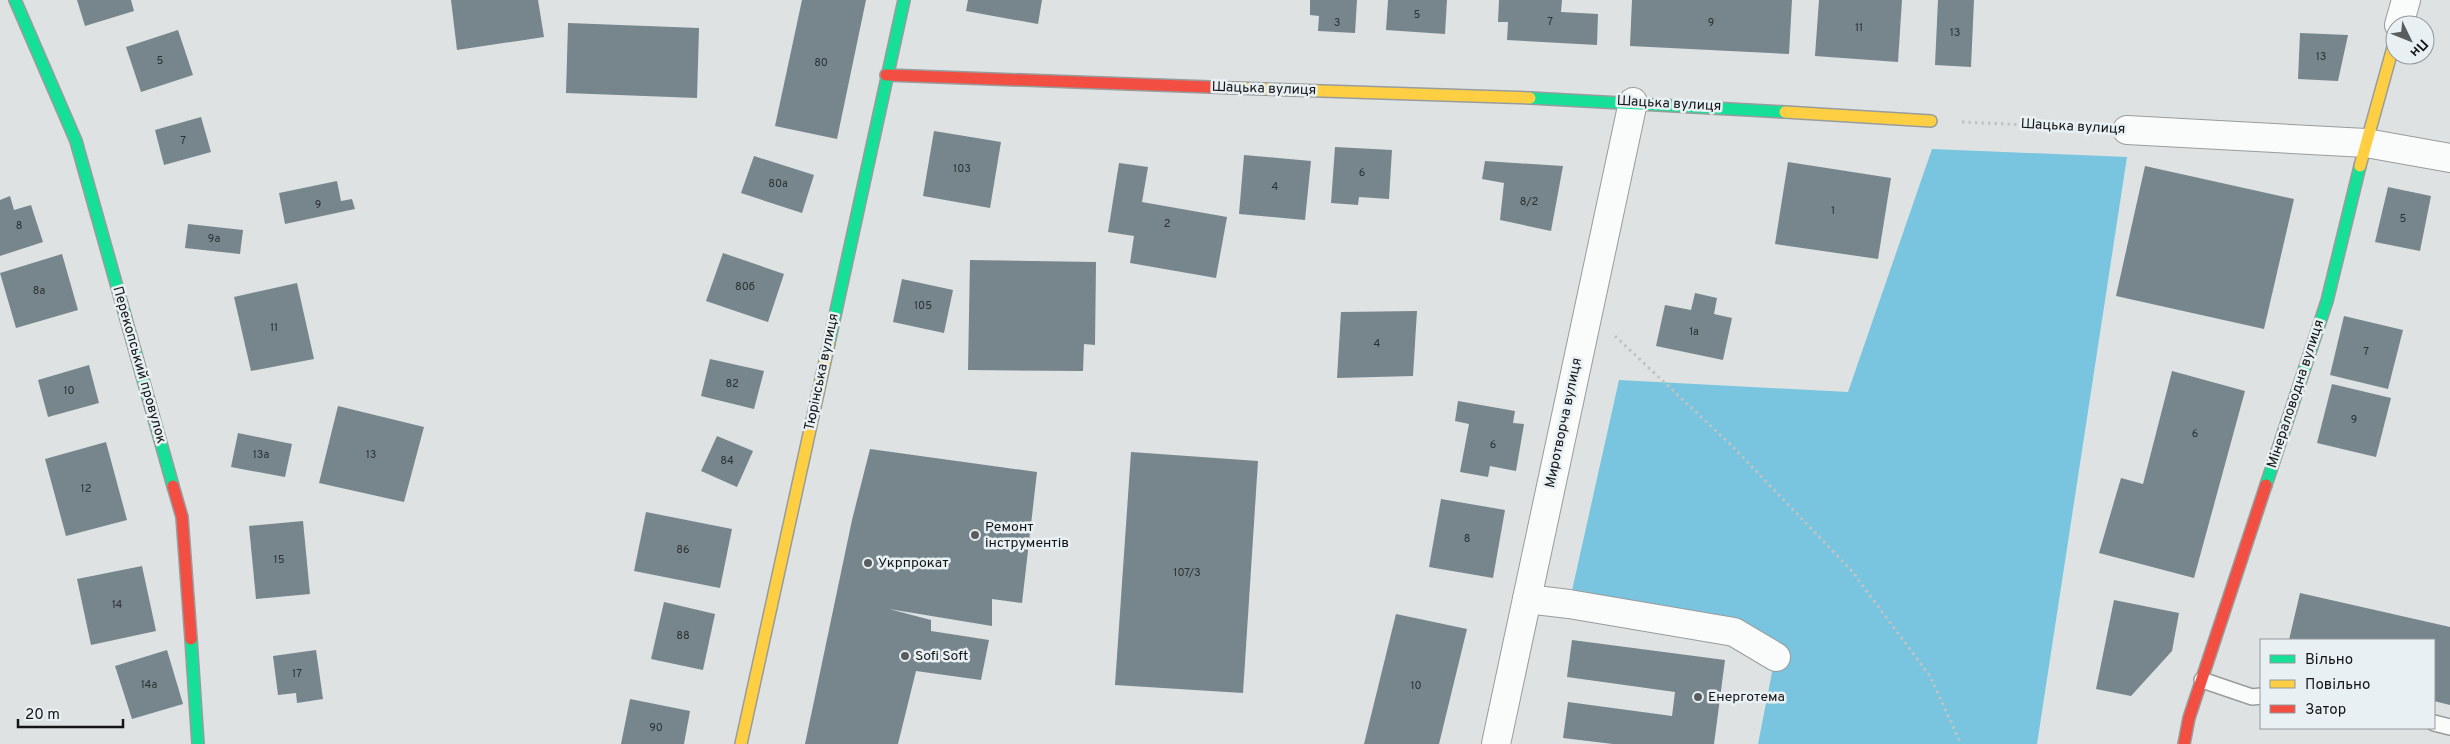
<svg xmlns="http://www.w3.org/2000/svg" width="2450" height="744" viewBox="0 0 2450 744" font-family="Overpass,sans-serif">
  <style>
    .forest { fill: #79c5e0 }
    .building { fill: #76868c }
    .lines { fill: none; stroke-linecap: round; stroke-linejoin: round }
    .lane-casing { stroke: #989c9d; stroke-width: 18 }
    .street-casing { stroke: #989c9d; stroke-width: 30 }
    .fast-casing { stroke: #989c9d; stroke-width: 14 }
    .slow-casing { stroke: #989c9d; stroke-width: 14 }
    .jam-casing { stroke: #989c9d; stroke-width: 14 }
    .path { stroke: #c1c3c3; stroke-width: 3; stroke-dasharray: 2.5 4; stroke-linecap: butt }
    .lane { stroke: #fafbfb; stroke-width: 15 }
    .street { stroke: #fafbfb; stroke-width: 28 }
    .fast { stroke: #16e098; stroke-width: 11 }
    .slow { stroke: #ffcf43; stroke-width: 11 }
    .jam { stroke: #f24e42; stroke-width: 11 }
    .poi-dot { fill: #5a5d5e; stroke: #e9f0f3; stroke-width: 2 }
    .labels { text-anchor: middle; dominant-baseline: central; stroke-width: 5; stroke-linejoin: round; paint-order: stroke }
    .number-label { font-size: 11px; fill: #2c3134 }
    .street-label { font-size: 14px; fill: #131516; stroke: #e9f0f3 }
    .poi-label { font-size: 14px; fill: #131516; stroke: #e9f0f3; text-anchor: start }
  </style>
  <rect width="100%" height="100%" fill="#dee2e3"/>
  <!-- forest -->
  <polygon class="forest" points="1932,149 2127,157 2037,744 1758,744 1775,657 1569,604 1619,380 1848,392"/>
  <!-- building -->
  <g class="building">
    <polygon points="77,0 131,0 134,11 85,26"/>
    <polygon points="451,0 538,0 544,37 457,50"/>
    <polygon points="802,0 866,0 837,139 775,126"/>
    <polygon points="968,0 1042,0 1038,24 966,11"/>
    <polygon points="1310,0 1357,0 1355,33 1318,31 1319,16 1310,15"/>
    <polygon points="1388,0 1447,0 1445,34 1386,30"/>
    <polygon points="1499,0 1562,0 1561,12 1598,14 1597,45 1507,40 1508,22 1498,22"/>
    <polygon points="1632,0 1792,0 1789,54 1630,46"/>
    <polygon points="1819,0 1902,0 1898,62 1815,56"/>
    <polygon points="1938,0 1974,0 1971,67 1935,65"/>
    <polygon points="568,23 699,28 697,98 566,93"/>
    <polygon points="178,30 193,75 141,92 126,47"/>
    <polygon points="2300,33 2348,35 2338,81 2298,79"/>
    <polygon points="201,117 211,152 164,165 155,130"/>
    <polygon points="934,131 1001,142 990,208 923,196"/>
    <polygon points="1335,147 1392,150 1389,199 1359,197 1358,205 1331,203"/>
    <polygon points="1244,155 1311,161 1305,220 1239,214"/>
    <polygon points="754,156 814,175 802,213 741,193"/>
    <polygon points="1485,161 1563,166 1551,231 1500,220 1504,183 1482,179"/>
    <polygon points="1788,162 1891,178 1878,259 1775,244"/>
    <polygon points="1119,163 1148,167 1142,202 1227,217 1216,278 1130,263 1134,236 1108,232"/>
    <polygon points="2145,166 2294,199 2264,329 2116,296"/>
    <polygon points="337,181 341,201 352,199 355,209 285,224 279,193"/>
    <polygon points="2388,187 2431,196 2420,251 2375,242"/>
    <polygon points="10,196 14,210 31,205 43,242 0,256 0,200"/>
    <polygon points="188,224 243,230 240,254 185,248"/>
    <polygon points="723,253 784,274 768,322 706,301"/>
    <polygon points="62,254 78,310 16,328 0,273"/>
    <polygon points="970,260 1096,262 1095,345 1084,344 1083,371 968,370"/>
    <polygon points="902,279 953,290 944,333 893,322"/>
    <polygon points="297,283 314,359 251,371 234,297"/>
    <polygon points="1695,293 1717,298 1714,314 1732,318 1723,360 1656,346 1665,305 1691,310"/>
    <polygon points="1417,311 1413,376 1337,378 1341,312"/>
    <polygon points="2344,316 2403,330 2388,389 2330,375"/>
    <polygon points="710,359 764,371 754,409 701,396"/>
    <polygon points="89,365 99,403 48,417 38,380"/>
    <polygon points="2172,371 2245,391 2194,578 2099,553 2121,478 2143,484"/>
    <polygon points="2332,384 2391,398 2376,457 2317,443"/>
    <polygon points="1458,401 1515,411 1513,423 1524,424 1516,471 1490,466 1488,477 1460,472 1469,424 1455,421"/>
    <polygon points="338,406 424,427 404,502 319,483"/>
    <polygon points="238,433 292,444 285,477 231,467"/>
    <polygon points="717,436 753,451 737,487 701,471"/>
    <polygon points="106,442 127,520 66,536 45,459"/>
    <polygon points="870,449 1037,472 1022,603 992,599 992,626 889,609 931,620 931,631 989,640 981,680 916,671 898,744 805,744 852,520"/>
    <polygon points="1131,452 1258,461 1243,693 1115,685"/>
    <polygon points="1441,499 1505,510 1493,578 1429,567"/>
    <polygon points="646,512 732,529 720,588 634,571"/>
    <polygon points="303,521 310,594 256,599 249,526"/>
    <polygon points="142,566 156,631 91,645 77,579"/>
    <polygon points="2300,593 2450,627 2450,705 2434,701 2434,640 2289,640"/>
    <polygon points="2114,600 2179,613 2172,651 2131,696 2096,689"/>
    <polygon points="664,602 715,614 703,670 651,659"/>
    <polygon points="1396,614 1467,629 1439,744 1364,744"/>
    <polygon points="1572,640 1725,660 1714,744 1613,744 1563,738 1568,702 1672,716 1675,692 1567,677"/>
    <polygon points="167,650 183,704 132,719 115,666"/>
    <polygon points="316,650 323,699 297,703 296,693 278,695 273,656"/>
    <polygon points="630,699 690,711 684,744 621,744"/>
  </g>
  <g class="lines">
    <!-- lane casing -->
    <g class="lane-casing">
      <g id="lane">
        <polyline points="2202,680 2252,697 2261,696"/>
        <polyline points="2434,723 2450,727"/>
      </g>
    </g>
    <!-- street casing -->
    <g class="street-casing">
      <g id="street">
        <polyline points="2399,25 2406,0"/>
        <polyline points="2127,130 2366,143 2450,158"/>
        <polyline points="1527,599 1569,604 1734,632 1776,657"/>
        <polyline points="1496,744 1633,102"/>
      </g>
    </g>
    <!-- fast casing -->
    <g class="fast-casing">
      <g id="fast">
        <polyline points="15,0 76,141 173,486"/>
        <polyline points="1530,98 1785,112"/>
        <polyline points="829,343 904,0"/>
        <polyline points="2266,485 2327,301 2360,166"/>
        <polyline points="191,639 198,744"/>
      </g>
    </g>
    <!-- slow casing -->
    <g class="slow-casing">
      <g id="slow">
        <polyline points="1236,88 1530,98"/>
        <polyline points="1785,112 1931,121"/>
        <polyline points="2360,166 2395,40"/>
        <polyline points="741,744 829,343"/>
      </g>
    </g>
    <!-- jam casing -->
    <g class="jam-casing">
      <g id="jam">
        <polyline points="886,75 1236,88"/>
        <polyline points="173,486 182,517 191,639"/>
        <polyline points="2184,744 2189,718 2266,485"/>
      </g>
    </g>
    <!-- path -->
    <g class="path">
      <polyline points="1962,122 2095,128"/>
      <polyline points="1615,336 1731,445 1851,570 1930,676 1961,744"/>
    </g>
    <!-- lane -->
    <use href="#lane" class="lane"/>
    <!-- street -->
    <use href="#street" class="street"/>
    <!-- fast -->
    <use href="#fast" class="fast"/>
    <!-- slow -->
    <use href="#slow" class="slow"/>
    <!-- jam -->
    <use href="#jam" class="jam"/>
  </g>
  <!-- markers -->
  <g class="poi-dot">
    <circle cx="975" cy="535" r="5"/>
    <circle cx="868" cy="563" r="5"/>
    <circle cx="905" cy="656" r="5"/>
    <circle cx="1698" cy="697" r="5"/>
  </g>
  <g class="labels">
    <!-- number labels -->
    <g class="number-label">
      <text x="1417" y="15">5</text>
      <text x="1550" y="22">7</text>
      <text x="1337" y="23">3</text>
      <text x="1711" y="23">9</text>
      <text x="1859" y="28">11</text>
      <text x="1955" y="33">13</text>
      <text x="2321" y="57">13</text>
      <text x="160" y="61">5</text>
      <text x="821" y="63">80</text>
      <text x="183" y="141">7</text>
      <text x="962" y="169">103</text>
      <text x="1362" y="173">6</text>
      <text x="778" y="184">80а</text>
      <text x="1275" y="187">4</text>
      <text x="1529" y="202">8/2</text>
      <text x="318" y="205">9</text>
      <text x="1833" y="211">1</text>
      <text x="2403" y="219">5</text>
      <text x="1167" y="224">2</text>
      <text x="19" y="226">8</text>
      <text x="214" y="239">9а</text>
      <text x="745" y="287">80б</text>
      <text x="39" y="291">8а</text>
      <text x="923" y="306">105</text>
      <text x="274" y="328">11</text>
      <text x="1694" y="332">1а</text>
      <text x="1377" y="344">4</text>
      <text x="2366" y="352">7</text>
      <text x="732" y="384">82</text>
      <text x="69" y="391">10</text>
      <text x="2354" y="420">9</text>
      <text x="2195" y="434">6</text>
      <text x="1493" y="445">6</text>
      <text x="261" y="455">13а</text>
      <text x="371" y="455">13</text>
      <text x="727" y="461">84</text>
      <text x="86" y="489">12</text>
      <text x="1467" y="539">8</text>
      <text x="683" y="550">86</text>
      <text x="279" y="560">15</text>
      <text x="1187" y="573">107/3</text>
      <text x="117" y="605">14</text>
      <text x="683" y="636">88</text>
      <text x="297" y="674">17</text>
      <text x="149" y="685">14а</text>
      <text x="1416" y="686">10</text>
      <text x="656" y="728">90</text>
    </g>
    <!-- street labels -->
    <g class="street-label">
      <text transform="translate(1264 89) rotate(2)">Шацька вулиця</text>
      <text transform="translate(1669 104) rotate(3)">Шацька вулиця</text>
      <text transform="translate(2073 127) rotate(3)">Шацька вулиця</text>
      <text transform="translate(139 365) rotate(74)">Перекопський провулок</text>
      <text transform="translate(822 372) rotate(-78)">Тюрінська вулиця</text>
      <text transform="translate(2296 394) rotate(-72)">Мінераловодна вулиця</text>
      <text transform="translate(1564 423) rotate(-78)">Миротворча вулиця</text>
    </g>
    <!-- poi labels -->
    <g class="poi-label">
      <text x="985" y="527">Ремонт<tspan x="985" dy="16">інструментів</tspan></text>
      <text x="878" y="563">Укрпрокат</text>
      <text x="915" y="656">Sofi Soft</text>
      <text x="1708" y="697">Енерготема</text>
    </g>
  </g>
  <!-- legend -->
  <rect x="2260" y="639" width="175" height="90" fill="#e9f0f3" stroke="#93989b"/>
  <rect x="2270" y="655" width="25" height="8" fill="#16e098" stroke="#93989b"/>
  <text x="2305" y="664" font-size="15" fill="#131516">Вільно</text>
  <rect x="2270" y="680" width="25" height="8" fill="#ffcf43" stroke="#93989b"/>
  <text x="2305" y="689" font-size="15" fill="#131516">Повільно</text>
  <rect x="2270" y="705" width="25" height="8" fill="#f24e42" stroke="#93989b"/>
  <text x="2305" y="714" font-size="15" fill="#131516">Затор</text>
  <!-- north arrow -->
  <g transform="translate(2410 40) rotate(133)"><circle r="24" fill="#e9f0f3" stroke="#93989b"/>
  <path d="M0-4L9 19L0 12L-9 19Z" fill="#5a5d5e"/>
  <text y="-8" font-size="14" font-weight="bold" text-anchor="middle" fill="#131516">Пн</text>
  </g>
  <!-- scale -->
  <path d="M18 719v8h105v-8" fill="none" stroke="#131516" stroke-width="2.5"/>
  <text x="25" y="719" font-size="15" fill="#131516" stroke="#e9f0f3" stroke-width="4" paint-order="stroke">20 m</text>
</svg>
